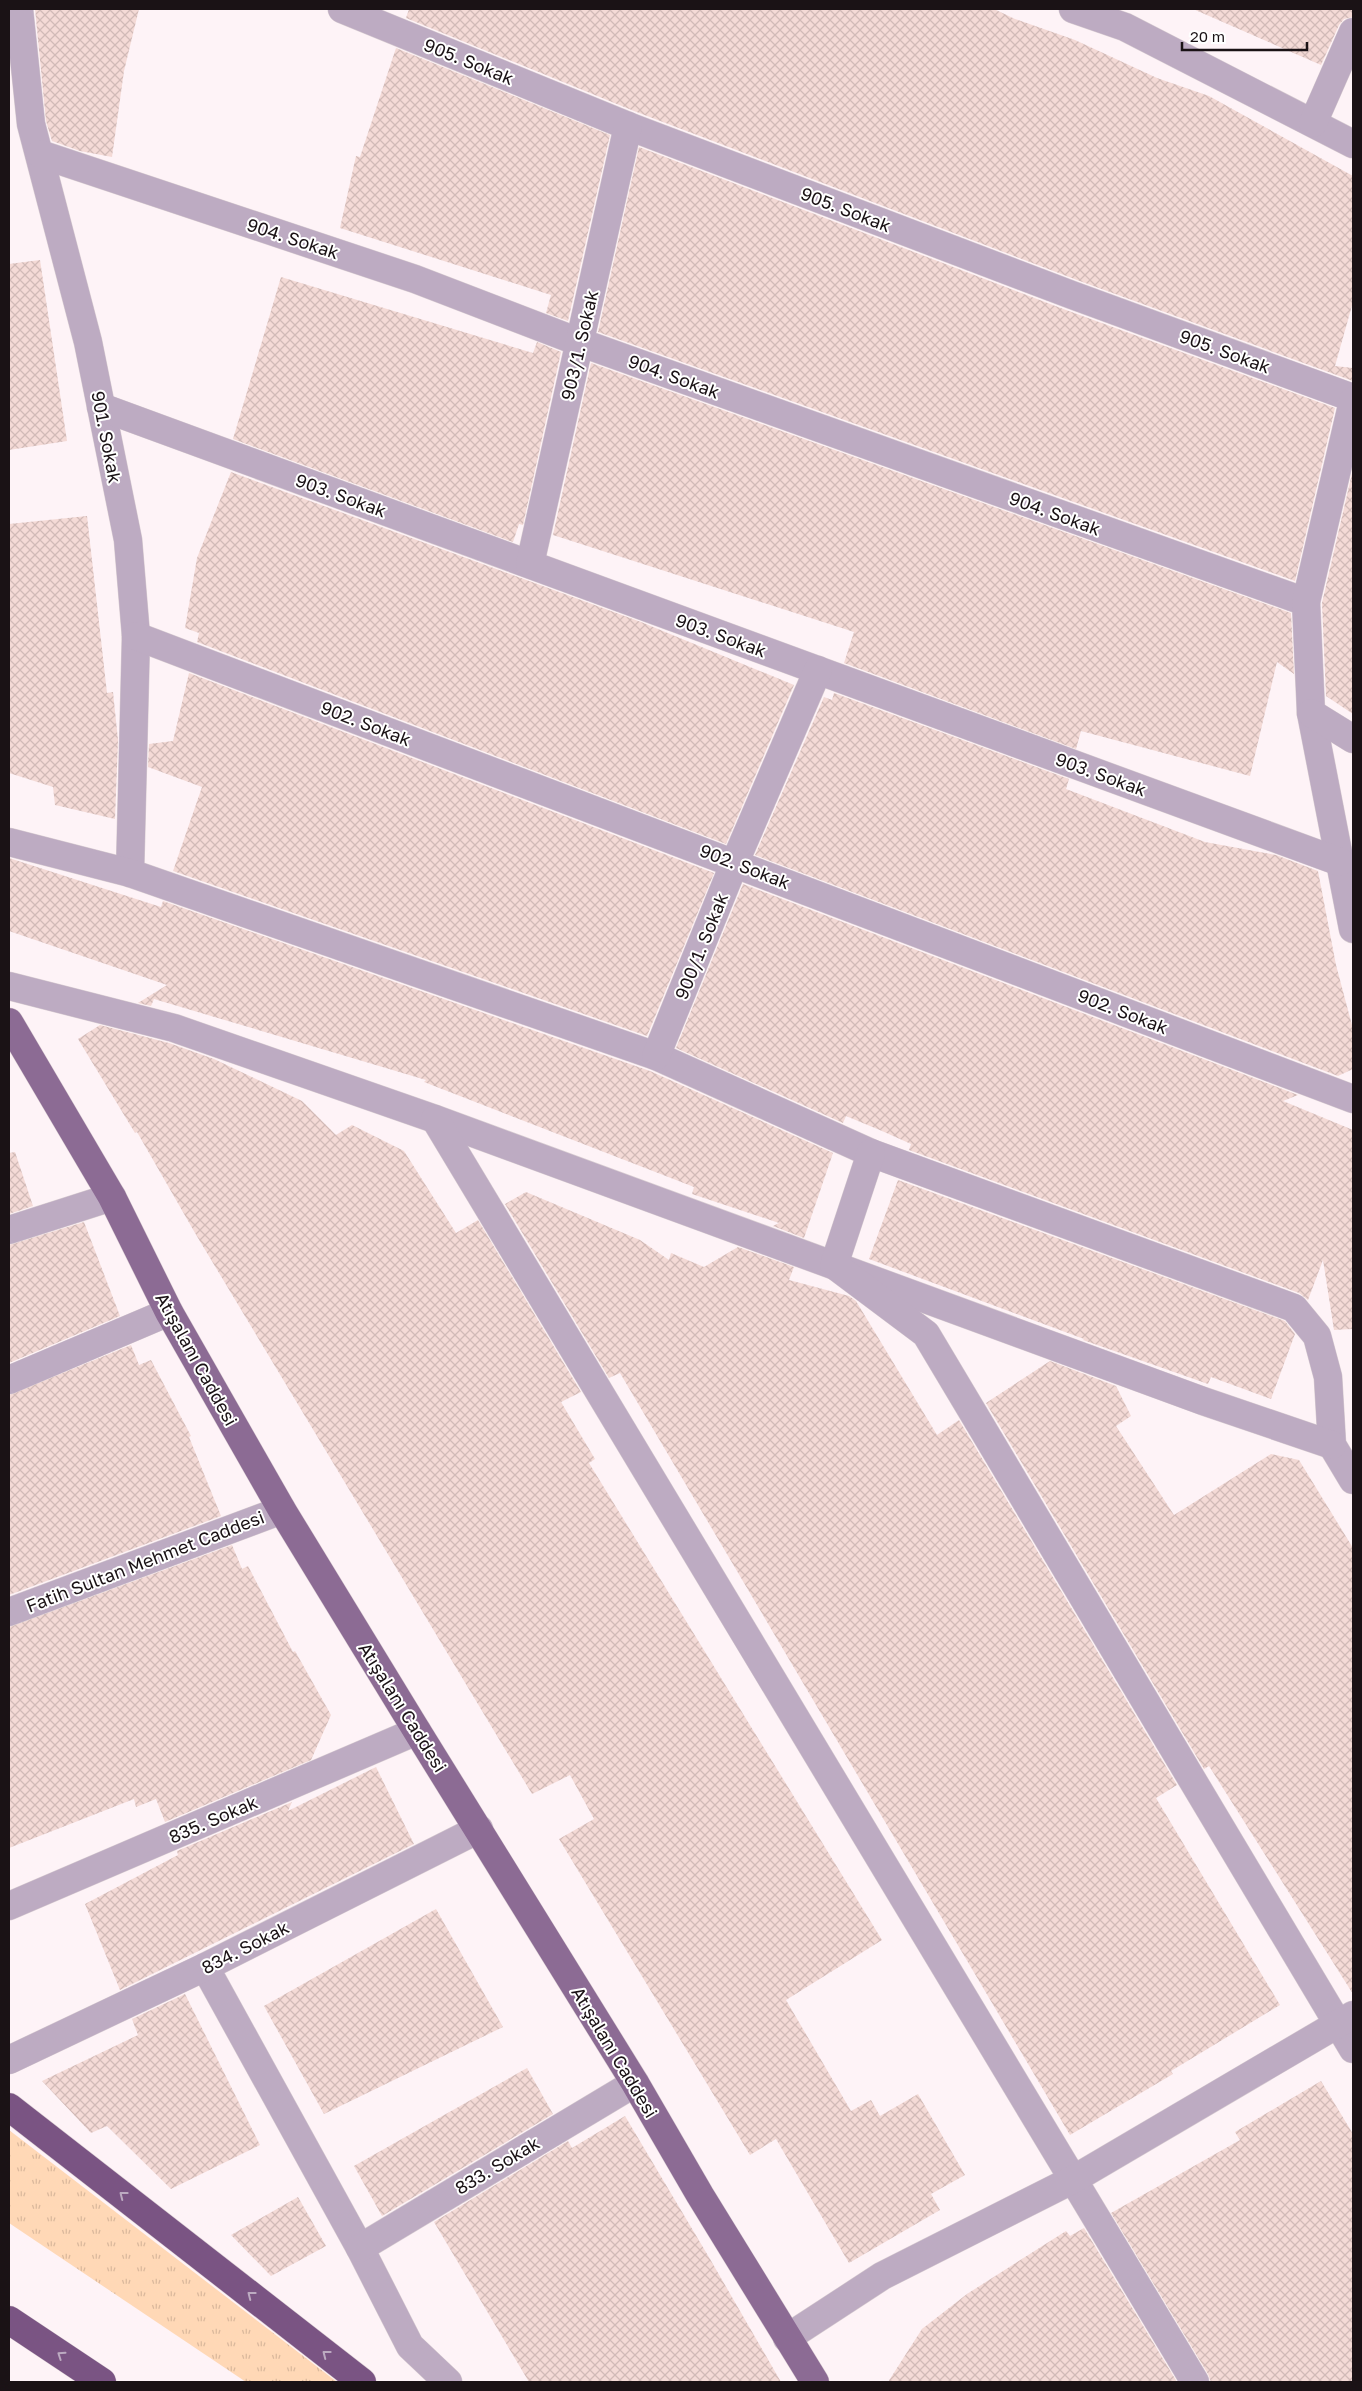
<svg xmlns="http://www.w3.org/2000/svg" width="1362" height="2391" viewBox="0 0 1362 2391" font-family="'Golos Text',sans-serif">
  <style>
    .grass { fill: url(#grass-tufts) }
    .building { fill: url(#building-cross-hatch) }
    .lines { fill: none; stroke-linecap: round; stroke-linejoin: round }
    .minor-casing { stroke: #dacfd3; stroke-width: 29 }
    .major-casing { stroke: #dacfd3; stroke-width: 29 }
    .highway-casing { stroke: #dacfd3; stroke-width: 29 }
    .minor { stroke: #bdabc2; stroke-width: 28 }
    .major { stroke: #8c6b94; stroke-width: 28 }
    .highway { stroke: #7a5483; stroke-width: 28 }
    .oneway { stroke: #bcaac1 }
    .labels { text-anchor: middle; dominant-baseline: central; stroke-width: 4; stroke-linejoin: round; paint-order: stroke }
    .street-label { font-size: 18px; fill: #1a1215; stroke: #fff }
  </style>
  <defs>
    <pattern id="grass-tufts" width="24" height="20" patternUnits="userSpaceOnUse" patternTransform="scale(1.25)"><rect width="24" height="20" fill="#ffd8b6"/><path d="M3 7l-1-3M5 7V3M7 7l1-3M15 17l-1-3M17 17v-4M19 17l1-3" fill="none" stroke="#dab89c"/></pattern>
    <pattern id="building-cross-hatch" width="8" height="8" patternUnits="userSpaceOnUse" patternTransform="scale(1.25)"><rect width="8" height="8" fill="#f4dad6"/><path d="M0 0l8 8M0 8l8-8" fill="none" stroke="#d1bab7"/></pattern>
  </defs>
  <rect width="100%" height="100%" fill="#fef3f7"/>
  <!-- grass -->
  <polygon class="grass" points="9,2130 337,2382 246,2382 9,2223"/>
  <!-- building -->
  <g class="building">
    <polygon points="35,9 139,9 124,71 112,157 80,151 52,141 46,121"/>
    <polygon points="409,9 994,9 1015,19 1075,40 1157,78 1209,96 1353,176 1353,302 1335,366 1353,368 1353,381 1077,280 634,111 406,18"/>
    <polygon points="1193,9 1353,9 1353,17 1344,19 1339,25 1321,65"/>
    <polygon points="396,48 610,135 568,321 546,313 551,295 340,228 356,156 360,157"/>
    <polygon points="639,147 1066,310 1335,408 1295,581 598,332"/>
    <polygon points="40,260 67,441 9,450 9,264"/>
    <polygon points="281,277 533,353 537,342 561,352 523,525 519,524 513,542 233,439"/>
    <polygon points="591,363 1291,613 1294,674 1277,662 1250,776 1081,731 1076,749 844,663 854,632 553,535"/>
    <polygon points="1353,469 1353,714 1326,696 1322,603"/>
    <polygon points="231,472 641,622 794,685 726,844 197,642 199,633 185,628 197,558"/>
    <polygon points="87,516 107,693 113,692 118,740 115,819 55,805 53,787 9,773 9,524"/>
    <polygon points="189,673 714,873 647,1036 173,871 202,787 148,767 149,744 173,741"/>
    <polygon points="834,693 1069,779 1066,789 1205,842 1276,855 1318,871 1336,965 1353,1029 1353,1069 1338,1076 755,855 824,697 832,700"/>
    <polygon points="9,858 161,907 163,901 650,1071 833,1153 804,1238 773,1226 779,1223 692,1194 694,1187 424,1082 426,1080 154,999 151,1006 138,1003 167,985 9,931"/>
    <polygon points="743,884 1298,1095 1283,1101 1353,1130 1353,1329 1334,1330 1323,1260 1308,1300 1299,1293 909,1150 911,1144 882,1131 846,1116 843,1123 676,1048"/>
    <polygon points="100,1025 169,1043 214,1059 302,1101 336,1135 352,1125 404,1151 456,1233 478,1220 581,1392 561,1402 595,1459 589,1463 882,1940 786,2000 851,2111 871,2100 880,2116 918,2094 965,2175 931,2194 940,2210 849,2263 776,2139 750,2155 559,1839 594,1819 570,1775 532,1794 195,1233 137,1132 135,1133 78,1039"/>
    <polygon points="15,1152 33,1206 9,1214 9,1153"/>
    <polygon points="898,1180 1285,1321 1295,1334 1271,1399 1211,1377 1208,1384 1083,1340 1084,1339 869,1259"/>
    <polygon points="526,1192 640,1240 669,1260 671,1253 704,1267 738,1247 794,1267 789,1280 849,1296 856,1301 937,1435 959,1420 1177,1785 1156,1798 1280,2005 1171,2071 1173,2074 1070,2135 620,1373 609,1378 505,1204"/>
    <polygon points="84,1222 120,1316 9,1363 9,1245"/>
    <polygon points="131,1345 139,1365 151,1360 191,1436 189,1437 221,1516 9,1595 9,1395"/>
    <polygon points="1050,1361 1116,1386 1131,1416 1116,1426 1174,1515 1271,1454 1299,1460 1353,1548 1353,1994 1209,1766 1204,1769 986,1403"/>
    <polygon points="232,1545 242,1569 248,1566 293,1652 295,1651 331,1715 311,1760 165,1822 156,1799 136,1807 134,1799 9,1848 9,1627"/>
    <polygon points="376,1767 414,1844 120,1990 85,1904 178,1855 177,1851 292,1802 288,1811"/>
    <polygon points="436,1909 503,2027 324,2114 264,2006"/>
    <polygon points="185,1994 260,2145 171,2189 107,2126 91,2133 42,2081 138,2035 132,2019"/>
    <polygon points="527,2068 553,2114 382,2216 354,2166"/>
    <polygon points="1321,2081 1353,2134 1353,2382 1211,2382 1208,2374 1111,2213 1240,2140 1235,2132"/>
    <polygon points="625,2116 710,2259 781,2382 529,2382 434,2222 568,2141 572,2148"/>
    <polygon points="298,2197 326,2246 271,2276 231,2235"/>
    <polygon points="1084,2228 1177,2382 888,2382 922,2329 967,2294 1066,2231 1070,2236"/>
  </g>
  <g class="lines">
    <!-- minor casing -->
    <g class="minor-casing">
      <g id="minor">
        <polyline points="19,9 31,124 88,342 128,540 136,636 130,873"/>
        <polyline points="342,9 628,126 1072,295 1353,398"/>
        <polyline points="1073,9 1125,27 1353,144"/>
        <polyline points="1313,123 1353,32"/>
        <polyline points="40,154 415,279 579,342 1306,602"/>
        <polyline points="1353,401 1306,602 1311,713 1353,929"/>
        <polyline points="101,407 1340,862"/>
        <polyline points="530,564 628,126"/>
        <polyline points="136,636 1353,1099"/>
        <polyline points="1311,713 1353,739"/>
        <polyline points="9,842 130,873 656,1056 871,1153 1294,1308 1317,1336 1328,1377 1332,1445 1353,1480"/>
        <polyline points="9,986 174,1028 435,1119 1203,1401 1332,1445"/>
        <polyline points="656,1056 735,862 818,670"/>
        <polyline points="435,1119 1195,2382"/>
        <polyline points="871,1153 834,1265 926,1334 1353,2049"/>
        <polyline points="9,1230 112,1197"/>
        <polyline points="9,1380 169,1312"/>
        <polyline points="9,1612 282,1510"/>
        <polyline points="9,1906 417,1731"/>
        <polyline points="205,1967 360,2248 410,2346 448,2382"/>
        <polyline points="9,2060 205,1967 479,1829"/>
        <polyline points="360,2248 635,2083"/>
        <polyline points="787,2338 882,2276 1074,2179 1353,2015"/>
      </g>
    </g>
    <!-- major casing -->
    <g class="major-casing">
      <polyline id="major" points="9,1022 112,1197 169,1312 282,1510 417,1731 635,2083 700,2195 815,2382"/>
    </g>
    <!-- highway casing -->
    <g class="highway-casing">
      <g id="highway">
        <polyline points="9,2107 362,2382"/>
        <polyline points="9,2320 102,2382"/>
      </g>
    </g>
    <!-- minor -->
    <use href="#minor" class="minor"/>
    <!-- major -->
    <use href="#major" class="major"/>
    <!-- highway -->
    <use href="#highway" class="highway"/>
  </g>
  <!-- one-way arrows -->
  <defs><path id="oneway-chevron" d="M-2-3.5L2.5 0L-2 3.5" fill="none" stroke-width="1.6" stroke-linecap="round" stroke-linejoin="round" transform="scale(1.25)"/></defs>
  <g class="oneway">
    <use href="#oneway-chevron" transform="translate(123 2195) rotate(-142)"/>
    <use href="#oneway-chevron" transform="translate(251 2295) rotate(-142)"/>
    <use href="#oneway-chevron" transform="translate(326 2354) rotate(-142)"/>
    <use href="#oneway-chevron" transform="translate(61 2355) rotate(-146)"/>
  </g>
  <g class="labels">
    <!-- street labels -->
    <g class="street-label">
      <text transform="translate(469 61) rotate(22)">905. Sokak</text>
      <text transform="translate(846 209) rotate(21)">905. Sokak</text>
      <text transform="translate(293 238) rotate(18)">904. Sokak</text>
      <text transform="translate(579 345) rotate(-77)">903/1. Sokak</text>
      <text transform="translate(1225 351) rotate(20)">905. Sokak</text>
      <text transform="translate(674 376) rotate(20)">904. Sokak</text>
      <text transform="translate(107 437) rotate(79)">901. Sokak</text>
      <text transform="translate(341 495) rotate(20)">903. Sokak</text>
      <text transform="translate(1055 513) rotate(20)">904. Sokak</text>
      <text transform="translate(721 635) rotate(20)">903. Sokak</text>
      <text transform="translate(366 723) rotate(21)">902. Sokak</text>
      <text transform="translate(1101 774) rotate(20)">903. Sokak</text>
      <text transform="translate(745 866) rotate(21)">902. Sokak</text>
      <text transform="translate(701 946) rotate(-68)">900/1. Sokak</text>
      <text transform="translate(1123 1011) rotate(21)">902. Sokak</text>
      <text transform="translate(197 1359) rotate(61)">Atışalanı Caddesi</text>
      <text transform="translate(145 1561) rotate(-21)">Fatih Sultan Mehmet Caddesi</text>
      <text transform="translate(403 1707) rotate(58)">Atışalanı Caddesi</text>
      <text transform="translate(213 1819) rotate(-23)">835. Sokak</text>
      <text transform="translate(245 1947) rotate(-27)">834. Sokak</text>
      <text transform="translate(615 2052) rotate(59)">Atışalanı Caddesi</text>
      <text transform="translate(497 2165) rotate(-31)">833. Sokak</text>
    </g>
  </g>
  <!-- border -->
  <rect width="1362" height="2391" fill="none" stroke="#1a1215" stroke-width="20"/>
  <!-- scale -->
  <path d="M1182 42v8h125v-8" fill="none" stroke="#1a1215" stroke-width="2.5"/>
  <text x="1190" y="42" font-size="15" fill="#1a1215" stroke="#ffffff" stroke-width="4" paint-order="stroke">20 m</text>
</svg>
